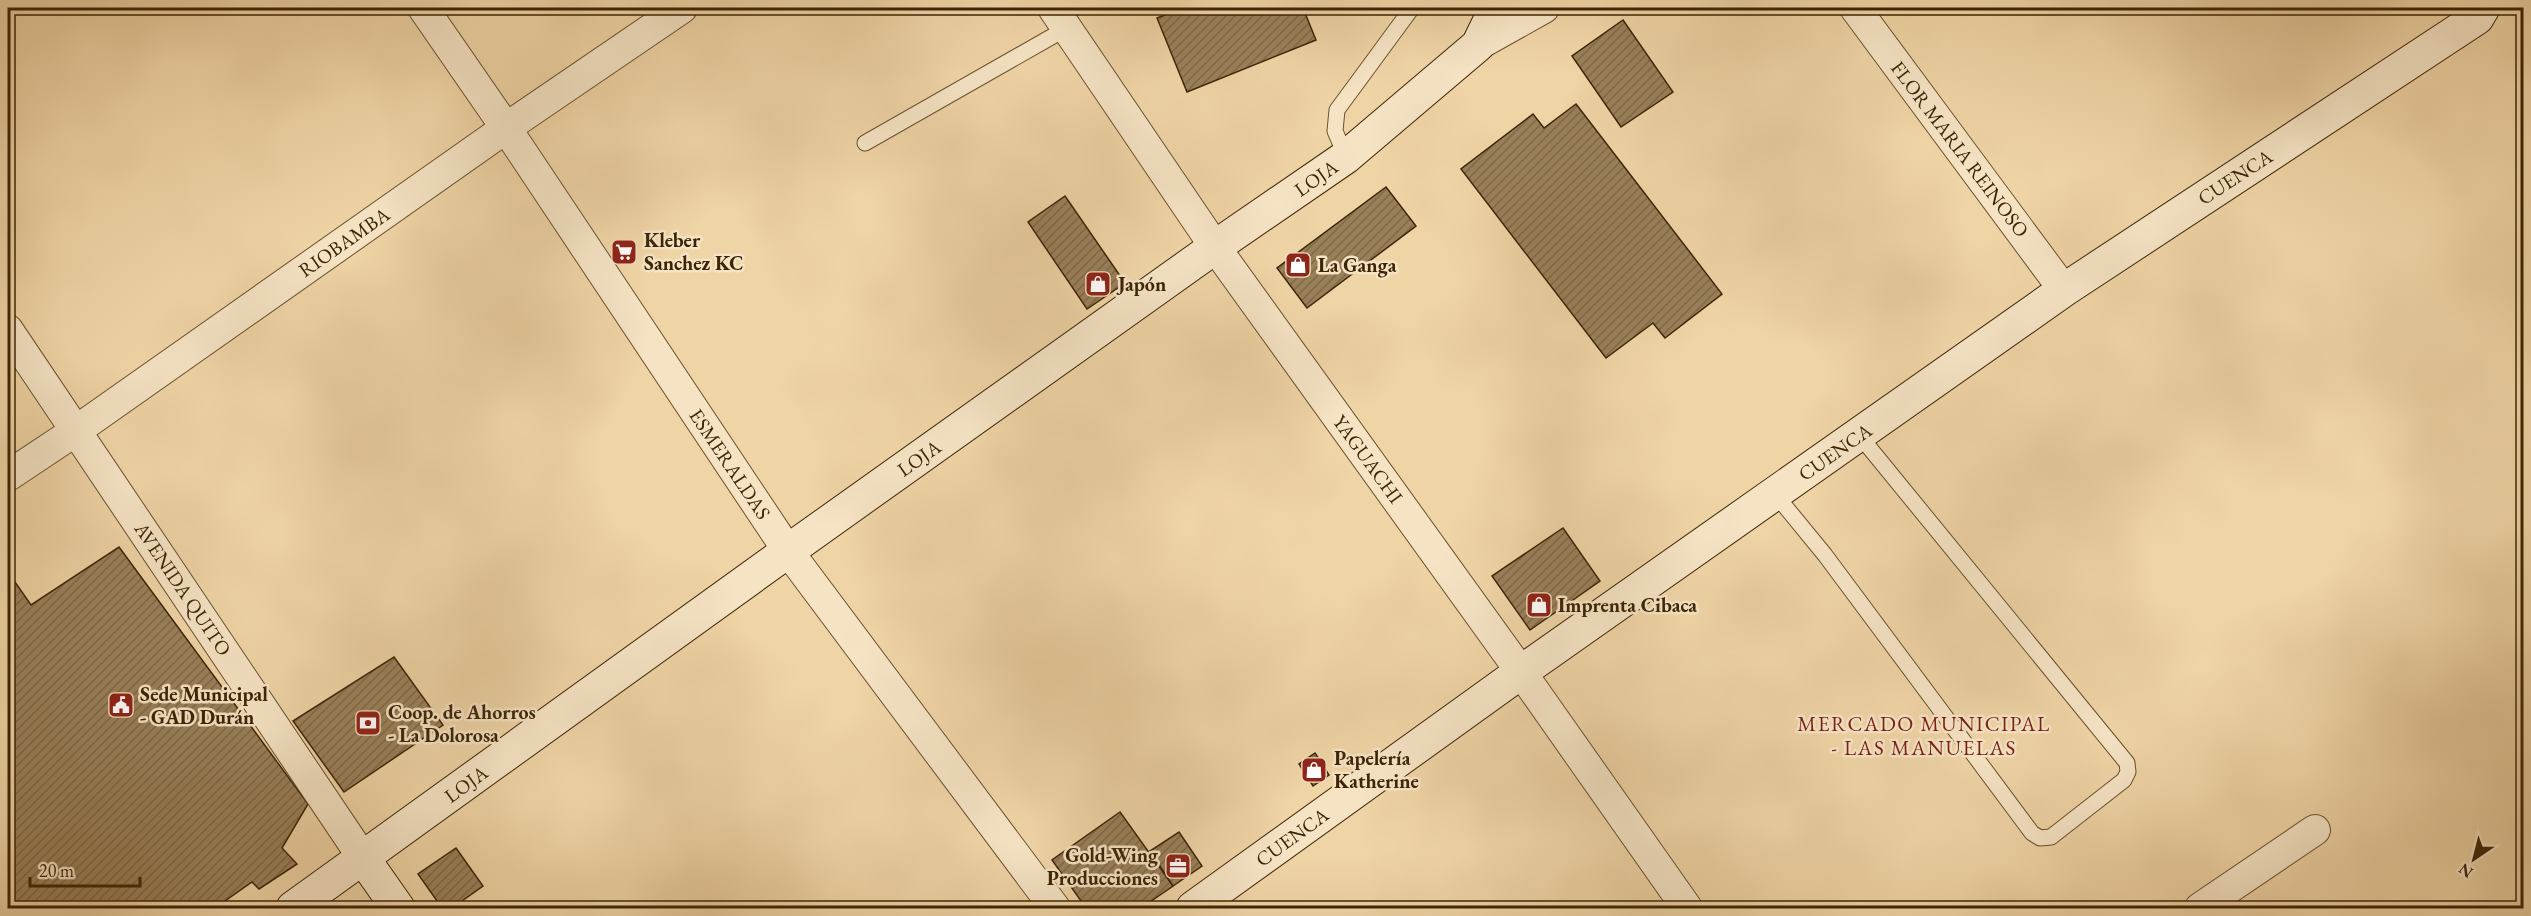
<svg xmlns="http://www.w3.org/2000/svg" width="2531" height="916" viewBox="0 0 2531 916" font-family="'EB Garamond',serif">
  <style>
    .building { fill: url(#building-hatch); stroke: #3c2507; stroke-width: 1.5 }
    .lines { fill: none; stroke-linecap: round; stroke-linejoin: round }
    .lane-casing { stroke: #69512e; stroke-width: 17 }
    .street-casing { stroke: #69512e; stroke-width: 32 }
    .secondary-casing { stroke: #3c2507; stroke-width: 35 }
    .lane { stroke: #f5e3c4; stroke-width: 15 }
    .street { stroke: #f5e3c4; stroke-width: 30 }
    .secondary { stroke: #f5e3c4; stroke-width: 33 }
    .labels { text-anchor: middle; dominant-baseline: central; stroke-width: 5; stroke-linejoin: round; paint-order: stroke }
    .street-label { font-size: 20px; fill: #3c2507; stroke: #f5e3c4 }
    .poi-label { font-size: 20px; font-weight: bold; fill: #3c2507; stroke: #f5e3c4; text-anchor: start }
    .neighbourhood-label { font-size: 21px; letter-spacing: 1.5px; fill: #7a1f14; stroke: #f5e3c4 }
  </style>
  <defs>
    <pattern id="building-hatch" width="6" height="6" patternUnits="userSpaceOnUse" patternTransform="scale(1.5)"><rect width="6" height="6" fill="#998059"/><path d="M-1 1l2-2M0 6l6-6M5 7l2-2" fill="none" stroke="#7e6948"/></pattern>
  </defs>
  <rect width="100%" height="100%" fill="#efd4a5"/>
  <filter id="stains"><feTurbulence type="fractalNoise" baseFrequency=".00333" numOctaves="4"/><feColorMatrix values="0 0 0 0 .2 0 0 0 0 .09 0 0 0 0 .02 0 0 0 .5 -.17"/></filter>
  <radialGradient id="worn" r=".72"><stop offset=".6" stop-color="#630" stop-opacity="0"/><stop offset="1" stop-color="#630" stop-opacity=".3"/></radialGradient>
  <!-- building -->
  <g class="building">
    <polygon points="1183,8 1303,8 1316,40 1187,92 1157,18"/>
    <polygon points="1623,20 1673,92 1621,127 1572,56"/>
    <polygon points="1576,104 1722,294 1665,338 1653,323 1606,358 1461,169 1533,114 1544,128"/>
    <polygon points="1386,187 1416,226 1307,308 1277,268"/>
    <polygon points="1065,196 1125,283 1087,309 1028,222"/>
    <polygon points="1563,528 1600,581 1530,630 1492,576"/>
    <polygon points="119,547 308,804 282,848 297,864 259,889 252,882 215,908 15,908 8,898 8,572 31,605"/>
    <polygon points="394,657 443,725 344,792 293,721"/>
    <polygon points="1315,753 1329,775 1313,786 1299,764"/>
    <polygon points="1120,812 1173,886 1141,908 1086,908 1052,860"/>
    <polygon points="1179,832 1202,866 1173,886 1150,851"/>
    <polygon points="456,848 483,886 452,908 442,908 418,874"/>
  </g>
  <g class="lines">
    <!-- lane casing -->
    <g class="lane-casing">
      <g id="lane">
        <polyline points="865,143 1067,28"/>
        <polyline points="1346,157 1335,131 1337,110 1412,8"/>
        <polyline points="1775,494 1825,555 2032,833 2040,838 2051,837 2124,780 2128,772 2127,763 1859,435"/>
      </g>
    </g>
    <!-- street casing -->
    <g class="street-casing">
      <g id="street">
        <polyline points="423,8 506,128 788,551 1055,908"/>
        <polyline points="1053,8 1215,247 1521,672 1687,908"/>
        <polyline points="1855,8 2064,290"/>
        <polyline points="1478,45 1544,8"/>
        <polyline points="8,330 363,858"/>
        <polyline points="8,476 77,430 506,128 682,8"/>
        <polyline points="2200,908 2315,830"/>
      </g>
    </g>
    <!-- secondary casing -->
    <g class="secondary-casing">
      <g id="secondary">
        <polyline points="363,858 398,908"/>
        <polyline points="293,908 788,551 1215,247 1346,157 1478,45 1496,8"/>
        <polyline points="1193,908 1521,672 2064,290 2477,18 2483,8"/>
      </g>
    </g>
    <!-- lane -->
    <use href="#lane" class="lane"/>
    <!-- street -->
    <use href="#street" class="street"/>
    <!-- secondary -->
    <use href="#secondary" class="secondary"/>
  </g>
  <!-- icons -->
  <defs>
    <g id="supermarket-square" transform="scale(1.35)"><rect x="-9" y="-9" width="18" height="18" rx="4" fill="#8f2418" stroke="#f5e3c4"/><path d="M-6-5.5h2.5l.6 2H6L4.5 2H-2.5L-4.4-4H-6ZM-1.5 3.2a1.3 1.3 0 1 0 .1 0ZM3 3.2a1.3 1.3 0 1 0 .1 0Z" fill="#fff"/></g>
    <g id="shop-square" transform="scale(1.35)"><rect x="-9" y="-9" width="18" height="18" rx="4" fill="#8f2418" stroke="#f5e3c4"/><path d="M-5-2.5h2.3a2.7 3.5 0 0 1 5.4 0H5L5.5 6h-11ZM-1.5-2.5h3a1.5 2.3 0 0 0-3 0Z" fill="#fff"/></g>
    <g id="civic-square" transform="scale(1.35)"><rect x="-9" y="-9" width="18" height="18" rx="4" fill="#8f2418" stroke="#f5e3c4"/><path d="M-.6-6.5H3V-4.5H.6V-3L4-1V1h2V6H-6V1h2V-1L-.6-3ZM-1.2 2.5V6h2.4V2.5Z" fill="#fff"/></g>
    <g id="bank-square" transform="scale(1.35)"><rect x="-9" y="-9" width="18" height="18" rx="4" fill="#8f2418" stroke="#f5e3c4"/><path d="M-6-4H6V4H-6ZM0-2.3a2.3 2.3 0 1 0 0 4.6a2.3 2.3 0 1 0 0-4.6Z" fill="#fff"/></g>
    <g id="office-square" transform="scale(1.35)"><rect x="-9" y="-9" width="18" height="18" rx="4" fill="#8f2418" stroke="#f5e3c4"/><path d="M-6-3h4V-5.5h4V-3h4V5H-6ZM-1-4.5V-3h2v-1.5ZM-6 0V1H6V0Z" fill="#fff"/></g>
  </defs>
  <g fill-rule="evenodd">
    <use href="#supermarket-square" x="624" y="252"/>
    <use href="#shop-square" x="1298" y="265"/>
    <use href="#shop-square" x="1098" y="284"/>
    <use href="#shop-square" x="1539" y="605"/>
    <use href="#civic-square" x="121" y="705"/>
    <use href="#bank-square" x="368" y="723"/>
    <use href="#shop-square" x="1314" y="770"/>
    <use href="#office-square" x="1178" y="866"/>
  </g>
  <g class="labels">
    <!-- street labels -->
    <g class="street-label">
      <text transform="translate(1960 149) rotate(53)">FLOR MARIA REINOSO</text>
      <text transform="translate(2235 177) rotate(-33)">CUENCA</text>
      <text transform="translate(1316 178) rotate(-35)">LOJA</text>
      <text transform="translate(344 242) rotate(-35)">RIOBAMBA</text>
      <text transform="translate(1835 452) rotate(-35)">CUENCA</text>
      <text transform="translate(919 458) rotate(-35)">LOJA</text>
      <text transform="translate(1368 459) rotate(54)">YAGUACHI</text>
      <text transform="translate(730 464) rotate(56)">ESMERALDAS</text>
      <text transform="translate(183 589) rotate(56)">AVENIDA QUITO</text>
      <text transform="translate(466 784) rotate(-36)">LOJA</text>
      <text transform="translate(1292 837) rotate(-36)">CUENCA</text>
    </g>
    <!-- poi labels -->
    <g class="poi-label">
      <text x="644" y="240">Kleber<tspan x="644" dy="23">Sanchez KC</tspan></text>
      <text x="1318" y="265">La Ganga</text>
      <text x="1118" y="284">Japón</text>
      <text x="1558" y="605">Imprenta Cibaca</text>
      <text x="140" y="694">Sede Municipal<tspan x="140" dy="23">- GAD Durán</tspan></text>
      <text x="388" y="712">Coop. de Ahorros<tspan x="388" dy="23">- La Dolorosa</tspan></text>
      <text x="1334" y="758">Papelería<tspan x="1334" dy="23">Katherine</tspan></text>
      <text x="1158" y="855" text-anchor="end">Gold-Wing<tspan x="1158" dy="23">Producciones</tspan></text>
    </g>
    <!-- neighbourhood labels -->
    <g class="neighbourhood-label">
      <text x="1924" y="723">MERCADO MUNICIPAL<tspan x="1924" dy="24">- LAS MANUELAS</tspan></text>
    </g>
  </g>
  <!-- margin -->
  <rect width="2531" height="916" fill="none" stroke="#efd4a5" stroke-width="30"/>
  <rect x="9" y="9" width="2513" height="898" fill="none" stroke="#3c2507" stroke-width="3"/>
  <rect x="15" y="15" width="2501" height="886" fill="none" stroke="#3c2507" stroke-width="1.5"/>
  <!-- north arrow -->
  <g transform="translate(2474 859) rotate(215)" stroke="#f5e3c4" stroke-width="4.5" paint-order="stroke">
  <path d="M0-4.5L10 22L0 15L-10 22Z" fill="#3c2507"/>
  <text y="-9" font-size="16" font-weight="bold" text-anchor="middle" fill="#3c2507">N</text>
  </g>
  <!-- scale -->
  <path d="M30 877v9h110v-9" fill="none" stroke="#3c2507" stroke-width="3"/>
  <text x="39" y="877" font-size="18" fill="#3c2507" stroke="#f5e3c4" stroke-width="4.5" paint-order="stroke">20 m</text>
  <rect width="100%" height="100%" filter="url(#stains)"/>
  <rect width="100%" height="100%" fill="url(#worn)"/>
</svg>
